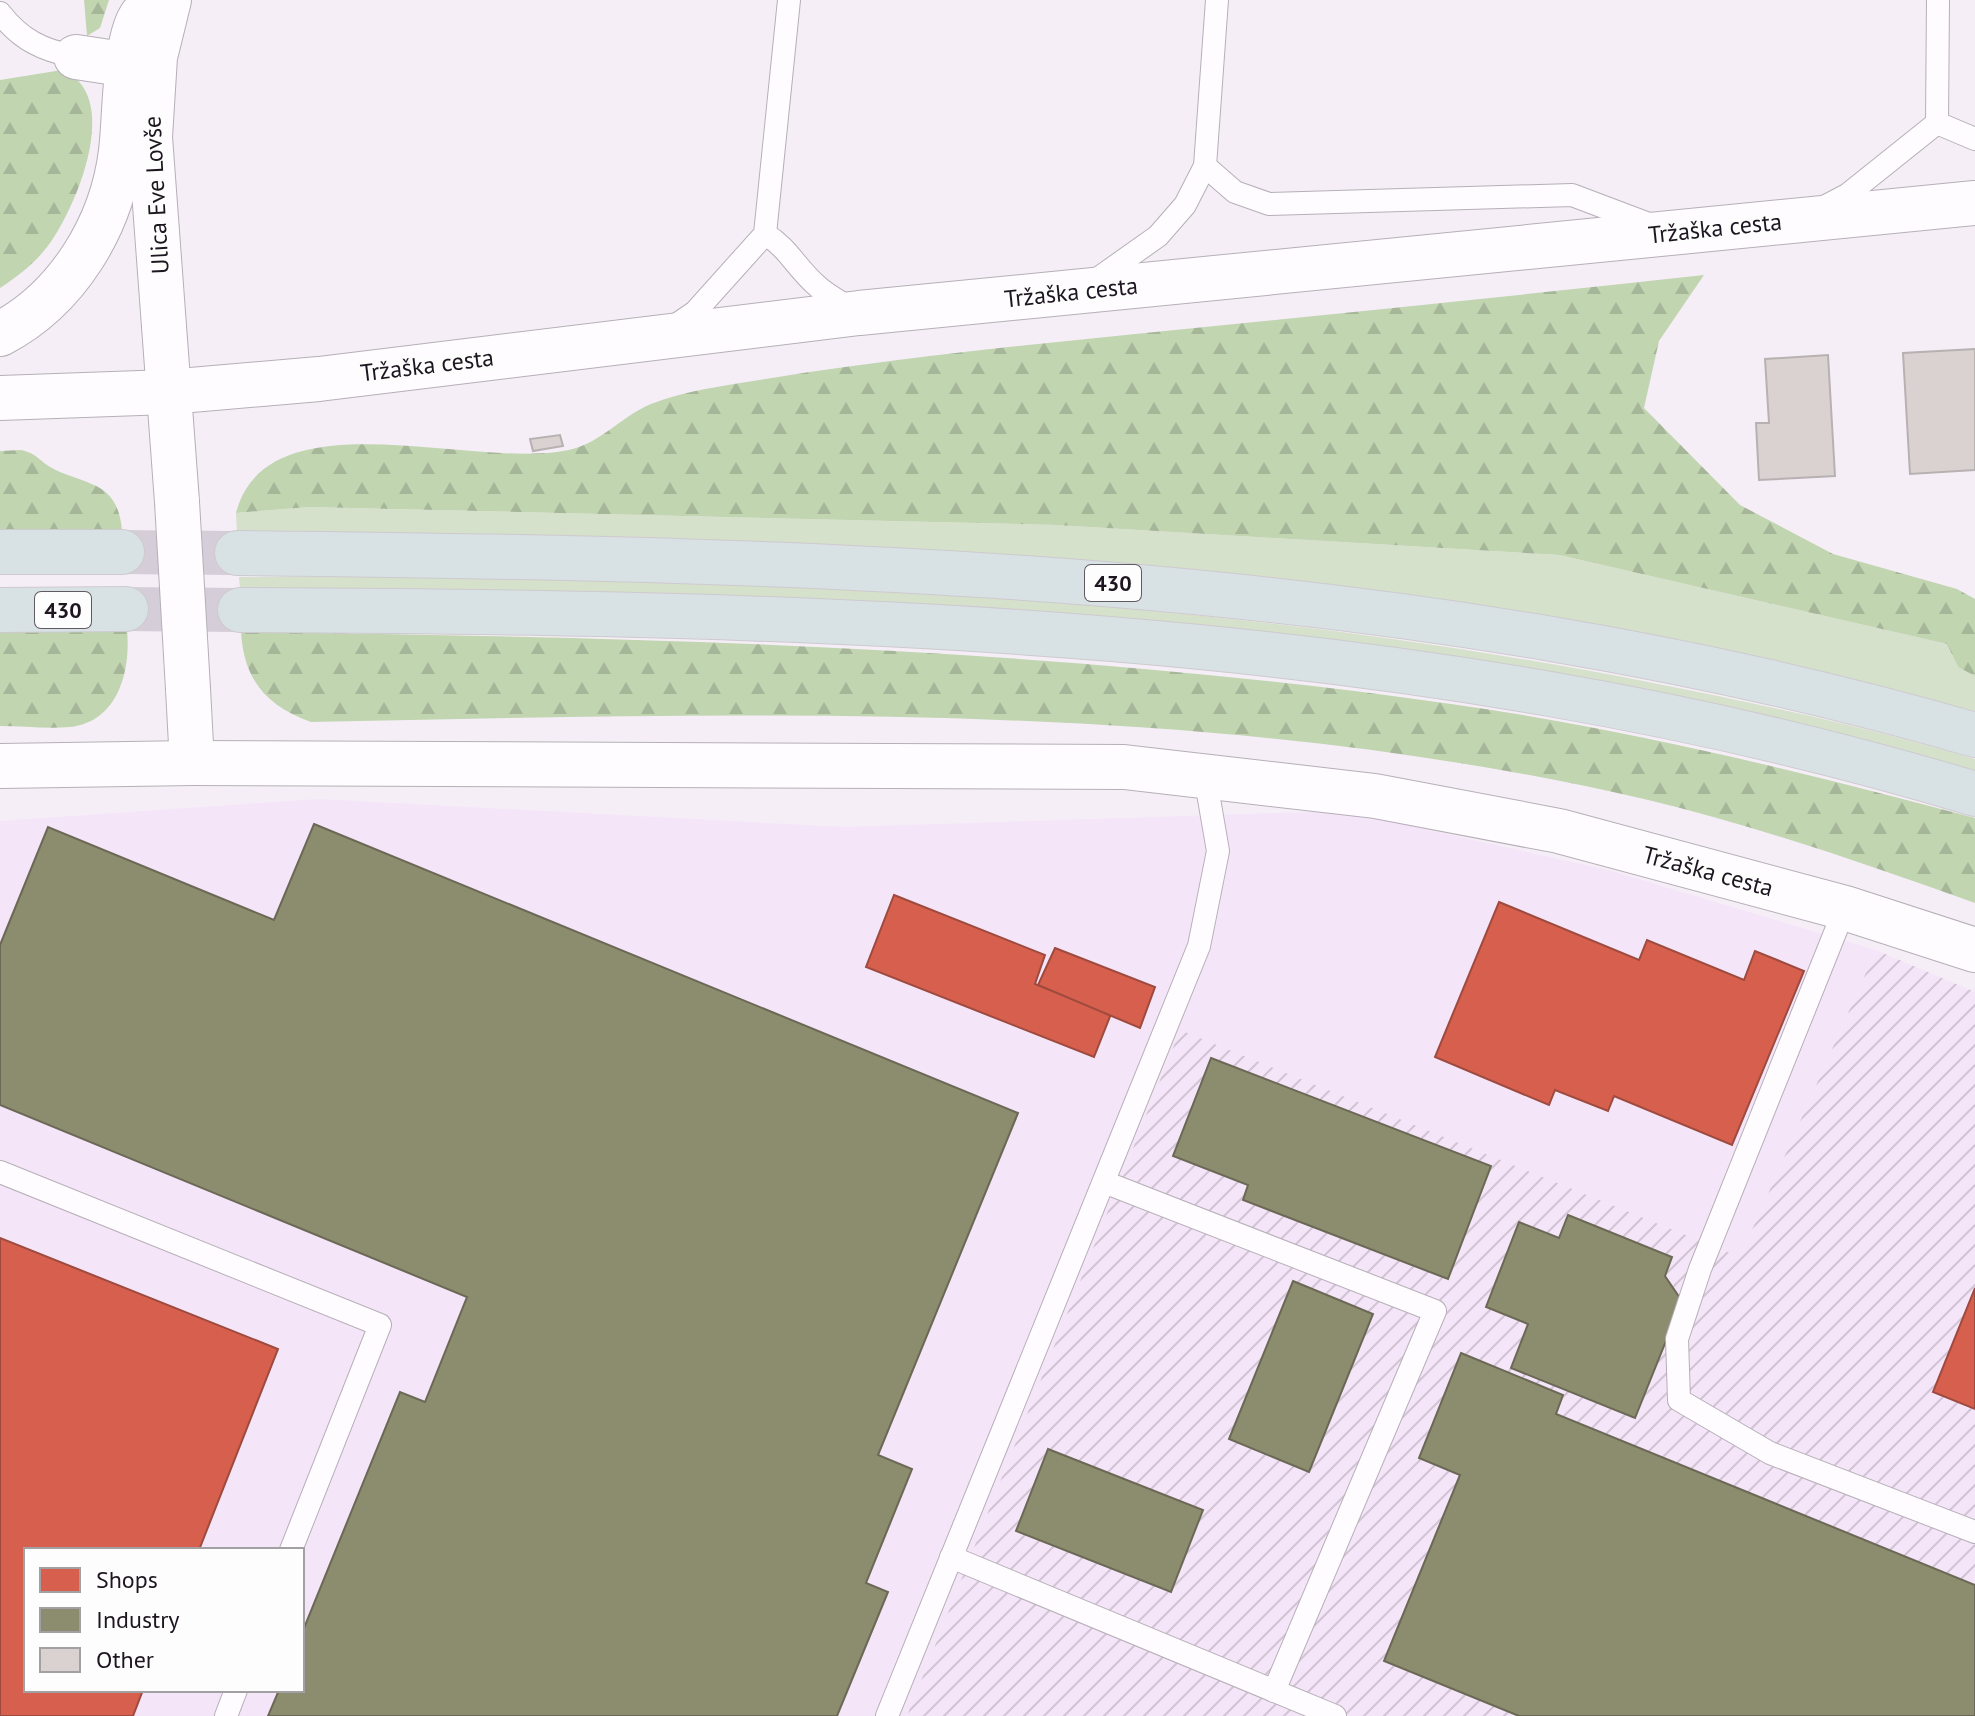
<svg xmlns="http://www.w3.org/2000/svg" width="1975" height="1716" viewBox="0 0 1975 1716" font-family="'PT Sans',sans-serif">
  <style>
    .built { fill: #f5e5f9; fill-rule: evenodd }
    .industrial { fill: url(#industrial-furrows) }
    .grass { fill: #d5e1ca }
    .forest { fill: url(#forest-firs) }
    .shops { fill: #d6604d; stroke: #9e4a3f; stroke-width: 2 }
    .industry { fill: #8c8c6e; stroke: #6b6856; stroke-width: 2 }
    .building { fill: #dad2d1; stroke: #b8b1b1; stroke-width: 2 }
    .lines { fill: none; stroke-linecap: round; stroke-linejoin: round }
    .trunk-tunnel { stroke: #d5cdd7; stroke-width: 44; stroke-dasharray: 44 22; stroke-linecap: butt }
    .service-casing { stroke: #b6afb8; stroke-width: 24 }
    .minor-casing { stroke: #b6afb8; stroke-width: 46 }
    .tertiary-casing { stroke: #b6afb8; stroke-width: 46 }
    .secondary-casing { stroke: #b6afb8; stroke-width: 46 }
    .trunk-casing { stroke: #cecacf; stroke-width: 46 }
    .service { stroke: #fefcfe; stroke-width: 22 }
    .minor { stroke: #fefcfe; stroke-width: 44 }
    .tertiary { stroke: #fefcfe; stroke-width: 44 }
    .secondary { stroke: #fefcfe; stroke-width: 44 }
    .trunk { stroke: #d8e1e4; stroke-width: 44 }
    .tertiary-bridge-casing { stroke: #b6afb8; stroke-width: 46; stroke-linecap: butt }
    .tertiary-bridge { stroke: #fefcfe; stroke-width: 44 }
    .labels { text-anchor: middle; dominant-baseline: central; stroke-width: 8; stroke-linejoin: round; paint-order: stroke }
    .shield { fill: #fdfdfd; stroke: #605b62; stroke-width: 2 }
    .shield-label { font-size: 22px; font-weight: bold; fill: #1d151f }
    .street-label { font-size: 24px; fill: #1d151f; stroke: #fdfdfd }
  </style>
  <defs>
    <pattern id="industrial-furrows" width="10" height="10" patternUnits="userSpaceOnUse" patternTransform="scale(2)"><rect width="10" height="10" fill="#f5e5f9"/><path d="M-1 1l2-2M0 10L10 0M9 11l2-2" fill="none" stroke="#d2c4d5"/></pattern>
    <pattern id="forest-firs" width="22" height="20" patternUnits="userSpaceOnUse" patternTransform="scale(2)"><rect width="22" height="20" fill="#c2d5b1"/><path d="M5 1l3.5 6h-7zM16 11l3.5 6h-7z" fill="#a6b698"/></pattern>
  </defs>
  <rect width="100%" height="100%" fill="#f5eef7"/>
  <!-- built -->
  <path class="built" d="M318 799 844 827 1344 811 1608 870 1876 950 1740 1257 1180 1030 907 1716H0V821ZM26 1550H302V1690H26Z"/>
  <!-- industrial -->
  <polygon class="industrial" points="1876,950 1975,992 1975,1716 907,1716 1180,1030 1740,1257"/>
  <!-- grass -->
  <g class="grass">
    <polygon points="309,507 1056,525 1559,555 1947,644 1958,667 1975,676 1975,711 1682,640 1429,597 1258,576 991,560 237,534 236,513"/>
    <path d="M239 577C713 575 1193 591 1658 684 1765 705 1871 728 1975 759V772L1765 717 1594 683 240 589Z"/>
  </g>
  <!-- forest -->
  <g class="forest">
    <polygon points="84,0 109,0 100,28 87,36"/>
    <path d="M62 70C124 95 76 209 47 247 34 264 18 276 0 288V80Z"/>
    <path d="M1704 275 1659 341 1644 408 1740 505 1833 554 1957 589 1975 599V676L1958 667 1947 644 1559 555 1056 525 309 507 236 513C268 389 492 477 579 447 603 439 626 414 651 404 690 389 737 384 778 377 861 364 944 354 1028 345 1253 322 1478 300 1704 275Z"/>
    <path d="M20 450C37 453 39 461 52 468 86 486 118 480 122 531L0 530V451Z"/>
    <path d="M0 630H127C131 671 118 722 70 727 47 729 23 726 0 726Z"/>
    <path d="M241 632C646 637 1050 647 1451 704 1629 729 1802 772 1975 818V903C1866 864 1757 826 1644 799 1208 698 755 713 311 722 266 706 244 680 241 632Z"/>
  </g>
  <!-- shops -->
  <g class="shops">
    <polygon points="894,895 1045,955 1035,984 1111,1014 1094,1057 866,967"/>
    <polygon points="1499,902 1639,960 1647,940 1744,980 1755,951 1804,971 1732,1145 1614,1096 1608,1111 1555,1090 1549,1105 1435,1057"/>
    <polygon points="1055,948 1155,987 1140,1028 1038,985"/>
    <polygon points="0,1238 278,1349 199,1550 26,1550 26,1690 143,1690 133,1716 0,1716"/>
    <polygon points="1975,1288 1975,1409 1933,1392"/>
  </g>
  <!-- industry -->
  <g class="industry">
    <polygon points="314,824 1018,1113 878,1455 912,1469 866,1583 888,1592 837,1716 268,1716 279,1690 302,1690 302,1633 400,1392 425,1402 467,1297 0,1105 0,945 48,827 274,920"/>
    <polygon points="1211,1058 1491,1166 1448,1279 1243,1200 1248,1185 1173,1156"/>
    <polygon points="1568,1215 1672,1257 1665,1276 1682,1301 1635,1418 1511,1368 1528,1324 1486,1307 1519,1222 1559,1238"/>
    <polygon points="1293,1281 1373,1314 1309,1472 1229,1439"/>
    <polygon points="1461,1353 1563,1395 1556,1414 1975,1585 1975,1716 1519,1716 1384,1661 1460,1475 1419,1458"/>
    <polygon points="1048,1449 1203,1510 1171,1592 1016,1531"/>
  </g>
  <!-- building -->
  <g class="building">
    <polygon points="1975,349 1975,470 1910,474 1903,353"/>
    <polygon points="1828,355 1835,476 1759,480 1756,423 1769,423 1765,359"/>
    <polygon points="560,435 563,446 533,451 530,439"/>
  </g>
  <g class="lines">
    <!-- trunk-tunnel -->
    <g class="trunk-tunnel">
      <polyline points="122,552 237,553"/>
      <polyline points="126,609 240,610"/>
    </g>
    <!-- service casing -->
    <g class="service-casing">
      <g id="service">
        <path d="M0 13C21 40 42 50 76 57"/>
        <polyline points="1937,123 1938,0"/>
        <polyline points="1937,123 1975,139"/>
        <polyline points="1205,166 1235,192 1269,204 1572,195 1654,226"/>
        <polyline points="1826,206 1847,195 1937,123"/>
        <path d="M765 234C787 247 796 267 815 284 826 295 841 302 853 310"/>
        <polyline points="1093,282 1158,236 1185,205 1205,166 1217,0"/>
        <polyline points="673,327 695,312 765,234 789,0"/>
        <polyline points="1845,908 1700,1269 1677,1339 1679,1400 1770,1453 1975,1532"/>
        <polyline points="0,1172 380,1325 291,1550"/>
        <polyline points="1104,1182 1435,1311 1274,1691"/>
        <polyline points="951,1557 1335,1716"/>
        <polyline points="226,1716 236,1690"/>
        <polyline points="887,1716 1199,946 1218,851 1205,776"/>
      </g>
    </g>
    <!-- minor casing -->
    <g class="minor-casing">
      <polyline id="minor" points="76,57 129,65"/>
    </g>
    <!-- tertiary casing -->
    <g class="tertiary-casing">
      <g id="tertiary">
        <polyline points="169,0 155,57 150,137 177,502"/>
        <polyline points="188,689 192,763"/>
        <polyline points="0,766 192,763 1124,767 1375,796 1559,831 1845,908 1975,950"/>
      </g>
    </g>
    <!-- secondary casing -->
    <g class="secondary-casing">
      <g id="secondary">
        <path d="M0 334C67 299 112 226 121 151 125 119 124 44 140 18 144 11 152 5 157 0"/>
        <polyline points="0,398 168,392 319,379 859,313 1975,203"/>
      </g>
    </g>
    <!-- trunk casing -->
    <g class="trunk-casing">
      <g id="trunk">
        <polyline points="0,552 122,552"/>
        <path d="M237 553C821 559 1410 571 1975 735"/>
        <polyline points="0,610 126,609"/>
        <path d="M240 610C820 613 1416 624 1975 794"/>
      </g>
    </g>
    <!-- service -->
    <use href="#service" class="service"/>
    <!-- minor -->
    <use href="#minor" class="minor"/>
    <!-- tertiary -->
    <use href="#tertiary" class="tertiary"/>
    <!-- secondary -->
    <use href="#secondary" class="secondary"/>
    <!-- trunk -->
    <use href="#trunk" class="trunk"/>
    <!-- tertiary-bridge casing -->
    <g class="tertiary-bridge-casing">
      <polyline id="tertiary-bridge" points="177,502 188,689"/>
    </g>
    <!-- tertiary-bridge -->
    <use href="#tertiary-bridge" class="tertiary-bridge"/>
  </g>
  <g class="labels">
    <!-- shield labels -->
    <g class="shield">
      <rect x="1085" y="565" width="56" height="36" rx="6"/>
      <rect x="35" y="592" width="56" height="36" rx="6"/>
    </g>
    <g class="shield-label">
      <text x="1113" y="583">430</text>
      <text x="63" y="610">430</text>
    </g>
    <!-- street labels -->
    <g class="street-label">
      <text transform="translate(156 195) rotate(-93)">Ulica Eve Lovše</text>
      <text transform="translate(1715 228) rotate(-6)">Tržaška cesta</text>
      <text transform="translate(1071 292) rotate(-6)">Tržaška cesta</text>
      <text transform="translate(427 365) rotate(-7)">Tržaška cesta</text>
      <text transform="translate(1708 871) rotate(15)">Tržaška cesta</text>
    </g>
  </g>
  <!-- legend -->
  <rect x="24" y="1548" width="280" height="144" fill="#fdfdfd" stroke="#a3a0a4" stroke-width="2"/>
  <rect x="40" y="1568" width="40" height="24" fill="#d6604d" stroke="#a3a0a4" stroke-width="2"/>
  <text x="96" y="1588" font-size="24" fill="#1d151f">Shops</text>
  <rect x="40" y="1608" width="40" height="24" fill="#8c8c6e" stroke="#a3a0a4" stroke-width="2"/>
  <text x="96" y="1628" font-size="24" fill="#1d151f">Industry</text>
  <rect x="40" y="1648" width="40" height="24" fill="#dad2d1" stroke="#a3a0a4" stroke-width="2"/>
  <text x="96" y="1668" font-size="24" fill="#1d151f">Other</text>
</svg>
